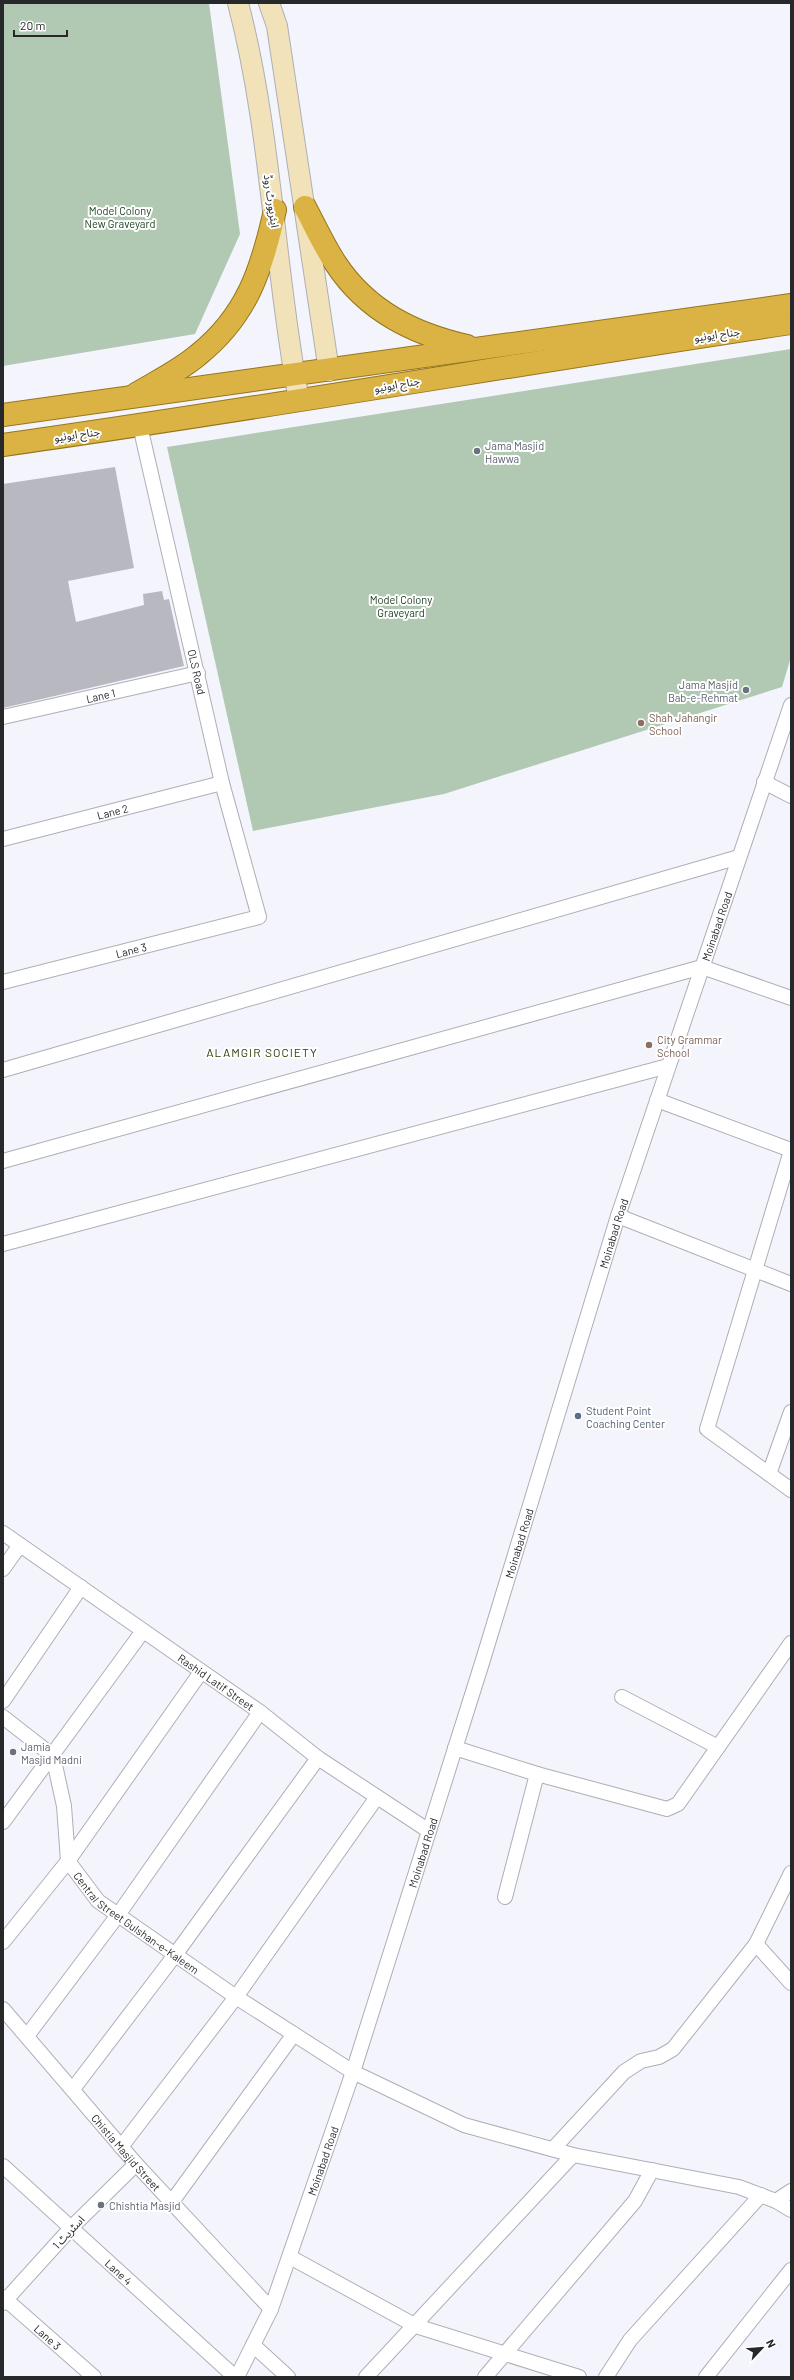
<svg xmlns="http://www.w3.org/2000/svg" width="794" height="2380" viewBox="0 0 794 2380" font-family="Barlow,'Noto Sans Arabic',sans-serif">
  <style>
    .green { fill: #b1c8b3 }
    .building { fill: #b8b9c0 }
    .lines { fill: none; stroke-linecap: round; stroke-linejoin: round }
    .minor-casing { stroke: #aeafb6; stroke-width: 16 }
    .secondary-casing { stroke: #aeafb6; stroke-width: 22 }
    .trunk-casing { stroke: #96761d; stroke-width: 24 }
    .minor { stroke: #fff; stroke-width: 14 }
    .secondary { stroke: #f2e2b9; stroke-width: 20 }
    .trunk { stroke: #dbb344; stroke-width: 22 }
    .worship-dot { fill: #6b7280; stroke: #fff; stroke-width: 1.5 }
    .education-dot { fill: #8d6e63; stroke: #fff; stroke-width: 1.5 }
    .service-dot { fill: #5c6f8a; stroke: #fff; stroke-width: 1.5 }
    .labels { text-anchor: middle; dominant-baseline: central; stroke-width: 4; stroke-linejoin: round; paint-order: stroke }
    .street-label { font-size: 11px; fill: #27282a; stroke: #fff }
    .park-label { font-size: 11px; fill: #163d1c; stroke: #fff }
    .worship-label { font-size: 11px; fill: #5b616d; stroke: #fff; text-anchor: start }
    .education-label { font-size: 11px; fill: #785e54; stroke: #fff; text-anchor: start }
    .service-label { font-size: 11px; fill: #4e5e75; stroke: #fff; text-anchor: start }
    .neighbourhood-label { font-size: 12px; letter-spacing: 1px; fill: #2d420e; stroke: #fff }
  </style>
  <rect width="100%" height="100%" fill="#f4f5fc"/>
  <!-- green -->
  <g class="green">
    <polygon points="3,3 209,3 240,234 195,334 3,366"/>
    <polygon points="791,349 791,657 782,687 444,794 253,831 167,447"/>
  </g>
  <!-- building -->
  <polygon class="building" points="115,467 134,568 68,581 76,622 144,605 143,594 162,591 164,600 169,599 184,666 3,708 3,484"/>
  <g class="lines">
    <!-- minor casing -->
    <g class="minor-casing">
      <g id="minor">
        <path id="s1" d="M3 717 198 673"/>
        <polyline points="764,782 791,796"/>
        <path id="s2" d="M3 839 222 783"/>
        <path id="s3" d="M3 982 259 917 222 783 140 426"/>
        <polyline points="3,1070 739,857"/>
        <polyline points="657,1100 791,1150"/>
        <polyline points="791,1151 707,1429 791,1490"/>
        <polyline points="3,1161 702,967 791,998"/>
        <polyline points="618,1216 791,1284"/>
        <polyline points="3,1244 668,1066"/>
        <polyline points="769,1474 791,1412"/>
        <path id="s4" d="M3 1533 260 1712 318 1758 429 1831"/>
        <polyline points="3,1569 20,1545"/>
        <polyline points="622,1697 718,1747"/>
        <polyline points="3,1701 81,1587"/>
        <path id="s5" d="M3 1717 53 1756 64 1806 68 1861 98 1901 236 1997 353 2072 464 2125 573 2155 739 2187 776 2201 791 2210"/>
        <polyline points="455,1748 537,1774 667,1809 678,1804 791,1643"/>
        <polyline points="3,1822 143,1631"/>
        <polyline points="505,1897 537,1774"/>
        <polyline points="3,1942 68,1861 201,1672"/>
        <polyline points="756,1944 791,1983"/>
        <path id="s6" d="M3 2009 136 2164 271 2309"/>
        <polyline points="27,2036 118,1915 260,1712"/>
        <polyline points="73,2089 175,1955 318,1758"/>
        <polyline points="121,2147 236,1997 377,1797"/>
        <polyline points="553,2149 624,2072 641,2061 659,2057 673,2049 756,1944 791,1873"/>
        <path id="s7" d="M3 2166 235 2377"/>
        <polyline points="776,2201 791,2191"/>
        <polyline points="171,2203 294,2034"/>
        <polyline points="290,2257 416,2326 579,2377"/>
        <path id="s8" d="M3 2297 94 2377"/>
        <polyline points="3,2303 72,2227 136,2164"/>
        <polyline points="253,2345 288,2377"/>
        <path id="s9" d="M237 2377 271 2309 353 2072 482 1663 618 1216 791 705"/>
        <polyline points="366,2377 573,2155"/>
        <polyline points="485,2377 635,2201 652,2170"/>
        <polyline points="606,2377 630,2340 761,2195"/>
        <polyline points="706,2377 791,2270"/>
      </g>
    </g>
    <!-- secondary casing -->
    <g class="secondary-casing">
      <g id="secondary">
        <path d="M238 3C272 133 274 269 299 400"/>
        <polyline points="269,3 277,26 329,371"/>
      </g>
    </g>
    <!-- trunk casing -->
    <g class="trunk-casing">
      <g id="trunk">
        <path d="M305 207C315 226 324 246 336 264 367 311 414 334 467 346"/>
        <path d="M136 394C156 382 179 371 198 355 247 316 262 269 275 210"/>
        <polyline points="3,415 791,305"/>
        <path d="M3 445C266 408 528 362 791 323"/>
      </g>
    </g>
    <!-- minor -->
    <use href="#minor" class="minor"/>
    <!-- secondary -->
    <use href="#secondary" class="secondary"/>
    <!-- trunk -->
    <use href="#trunk" class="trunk"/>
  </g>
  <!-- markers -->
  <g class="worship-dot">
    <circle cx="477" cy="451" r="4"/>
    <circle cx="746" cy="690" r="4"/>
    <circle cx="13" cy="1752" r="4"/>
    <circle cx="101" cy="2205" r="4"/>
  </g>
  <g class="education-dot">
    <circle cx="641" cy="723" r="4"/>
    <circle cx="649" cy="1045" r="4"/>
  </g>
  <circle class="service-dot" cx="578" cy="1416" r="4"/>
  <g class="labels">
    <!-- street labels -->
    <g class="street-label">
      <text transform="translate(272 201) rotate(82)">ایئرپورٹ روڈ</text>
      <text transform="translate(717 334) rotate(-8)">جناح ایونیو</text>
      <text transform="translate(397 384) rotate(-10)">جناح ایونیو</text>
      <text transform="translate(77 434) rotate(-8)">جناح ایونیو</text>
      <text transform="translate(197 672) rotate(77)">OLS Road</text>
      <text stroke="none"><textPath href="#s1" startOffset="100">Lane 1</textPath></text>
      <text stroke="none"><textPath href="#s2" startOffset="113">Lane 2</textPath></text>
      <text stroke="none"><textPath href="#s9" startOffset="1529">Moinabad Road</textPath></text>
      <text stroke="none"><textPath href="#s3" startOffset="132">Lane 3</textPath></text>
      <text stroke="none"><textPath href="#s9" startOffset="1205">Moinabad Road</textPath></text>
      <text stroke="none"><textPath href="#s9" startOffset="881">Moinabad Road</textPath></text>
      <text stroke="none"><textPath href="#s4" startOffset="260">Rashid Latif Street</textPath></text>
      <text stroke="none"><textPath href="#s9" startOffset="557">Moinabad Road</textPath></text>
      <text stroke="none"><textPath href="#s5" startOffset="263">Central Street Gulshan-e-Kaleem</textPath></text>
      <text stroke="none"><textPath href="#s6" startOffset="189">Chistia Masjid Street</textPath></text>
      <text stroke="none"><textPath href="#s9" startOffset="233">Moinabad Road</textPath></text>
      <text transform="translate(68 2232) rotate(-47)">اسٹریٹ 1</text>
      <text stroke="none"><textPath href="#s7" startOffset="157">Lane 4</textPath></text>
      <text stroke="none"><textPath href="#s8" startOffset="60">Lane 3</textPath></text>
    </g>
    <!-- park labels -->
    <g class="park-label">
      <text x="120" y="210">Model Colony<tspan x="120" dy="13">New Graveyard</tspan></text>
      <text x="401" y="599">Model Colony<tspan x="401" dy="13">Graveyard</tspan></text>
    </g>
    <!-- worship labels -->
    <g class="worship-label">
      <text x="485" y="445">Jama Masjid<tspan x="485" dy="13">Hawwa</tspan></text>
      <text x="738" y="684" text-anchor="end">Jama Masjid<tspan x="738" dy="13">Bab-e-Rehmat</tspan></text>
      <text x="21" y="1746">Jamia<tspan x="21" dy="13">Masjid Madni</tspan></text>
      <text x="109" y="2205">Chishtia Masjid</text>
    </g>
    <!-- education labels -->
    <g class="education-label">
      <text x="649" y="717">Shah Jahangir<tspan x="649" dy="13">School</tspan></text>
      <text x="657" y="1039">City Grammar<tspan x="657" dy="13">School</tspan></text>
    </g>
    <!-- service labels -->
    <g class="service-label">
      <text x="586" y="1410">Student Point<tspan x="586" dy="13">Coaching Center</tspan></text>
    </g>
    <!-- neighbourhood labels -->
    <g class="neighbourhood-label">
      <text x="262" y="1052">ALAMGIR SOCIETY</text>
    </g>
  </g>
  <!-- border -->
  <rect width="794" height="2380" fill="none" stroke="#27282a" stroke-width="8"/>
  <!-- north arrow -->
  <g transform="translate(762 2348) rotate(64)" stroke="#ffffff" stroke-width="3" paint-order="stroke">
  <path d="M0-3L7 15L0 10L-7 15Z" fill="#27282a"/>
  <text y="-6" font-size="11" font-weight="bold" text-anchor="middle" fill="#27282a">N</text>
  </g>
  <!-- scale -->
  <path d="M14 30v6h53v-6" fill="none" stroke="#27282a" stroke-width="2"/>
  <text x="20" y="30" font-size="12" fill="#27282a" stroke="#ffffff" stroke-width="3" paint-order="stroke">20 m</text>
</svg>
